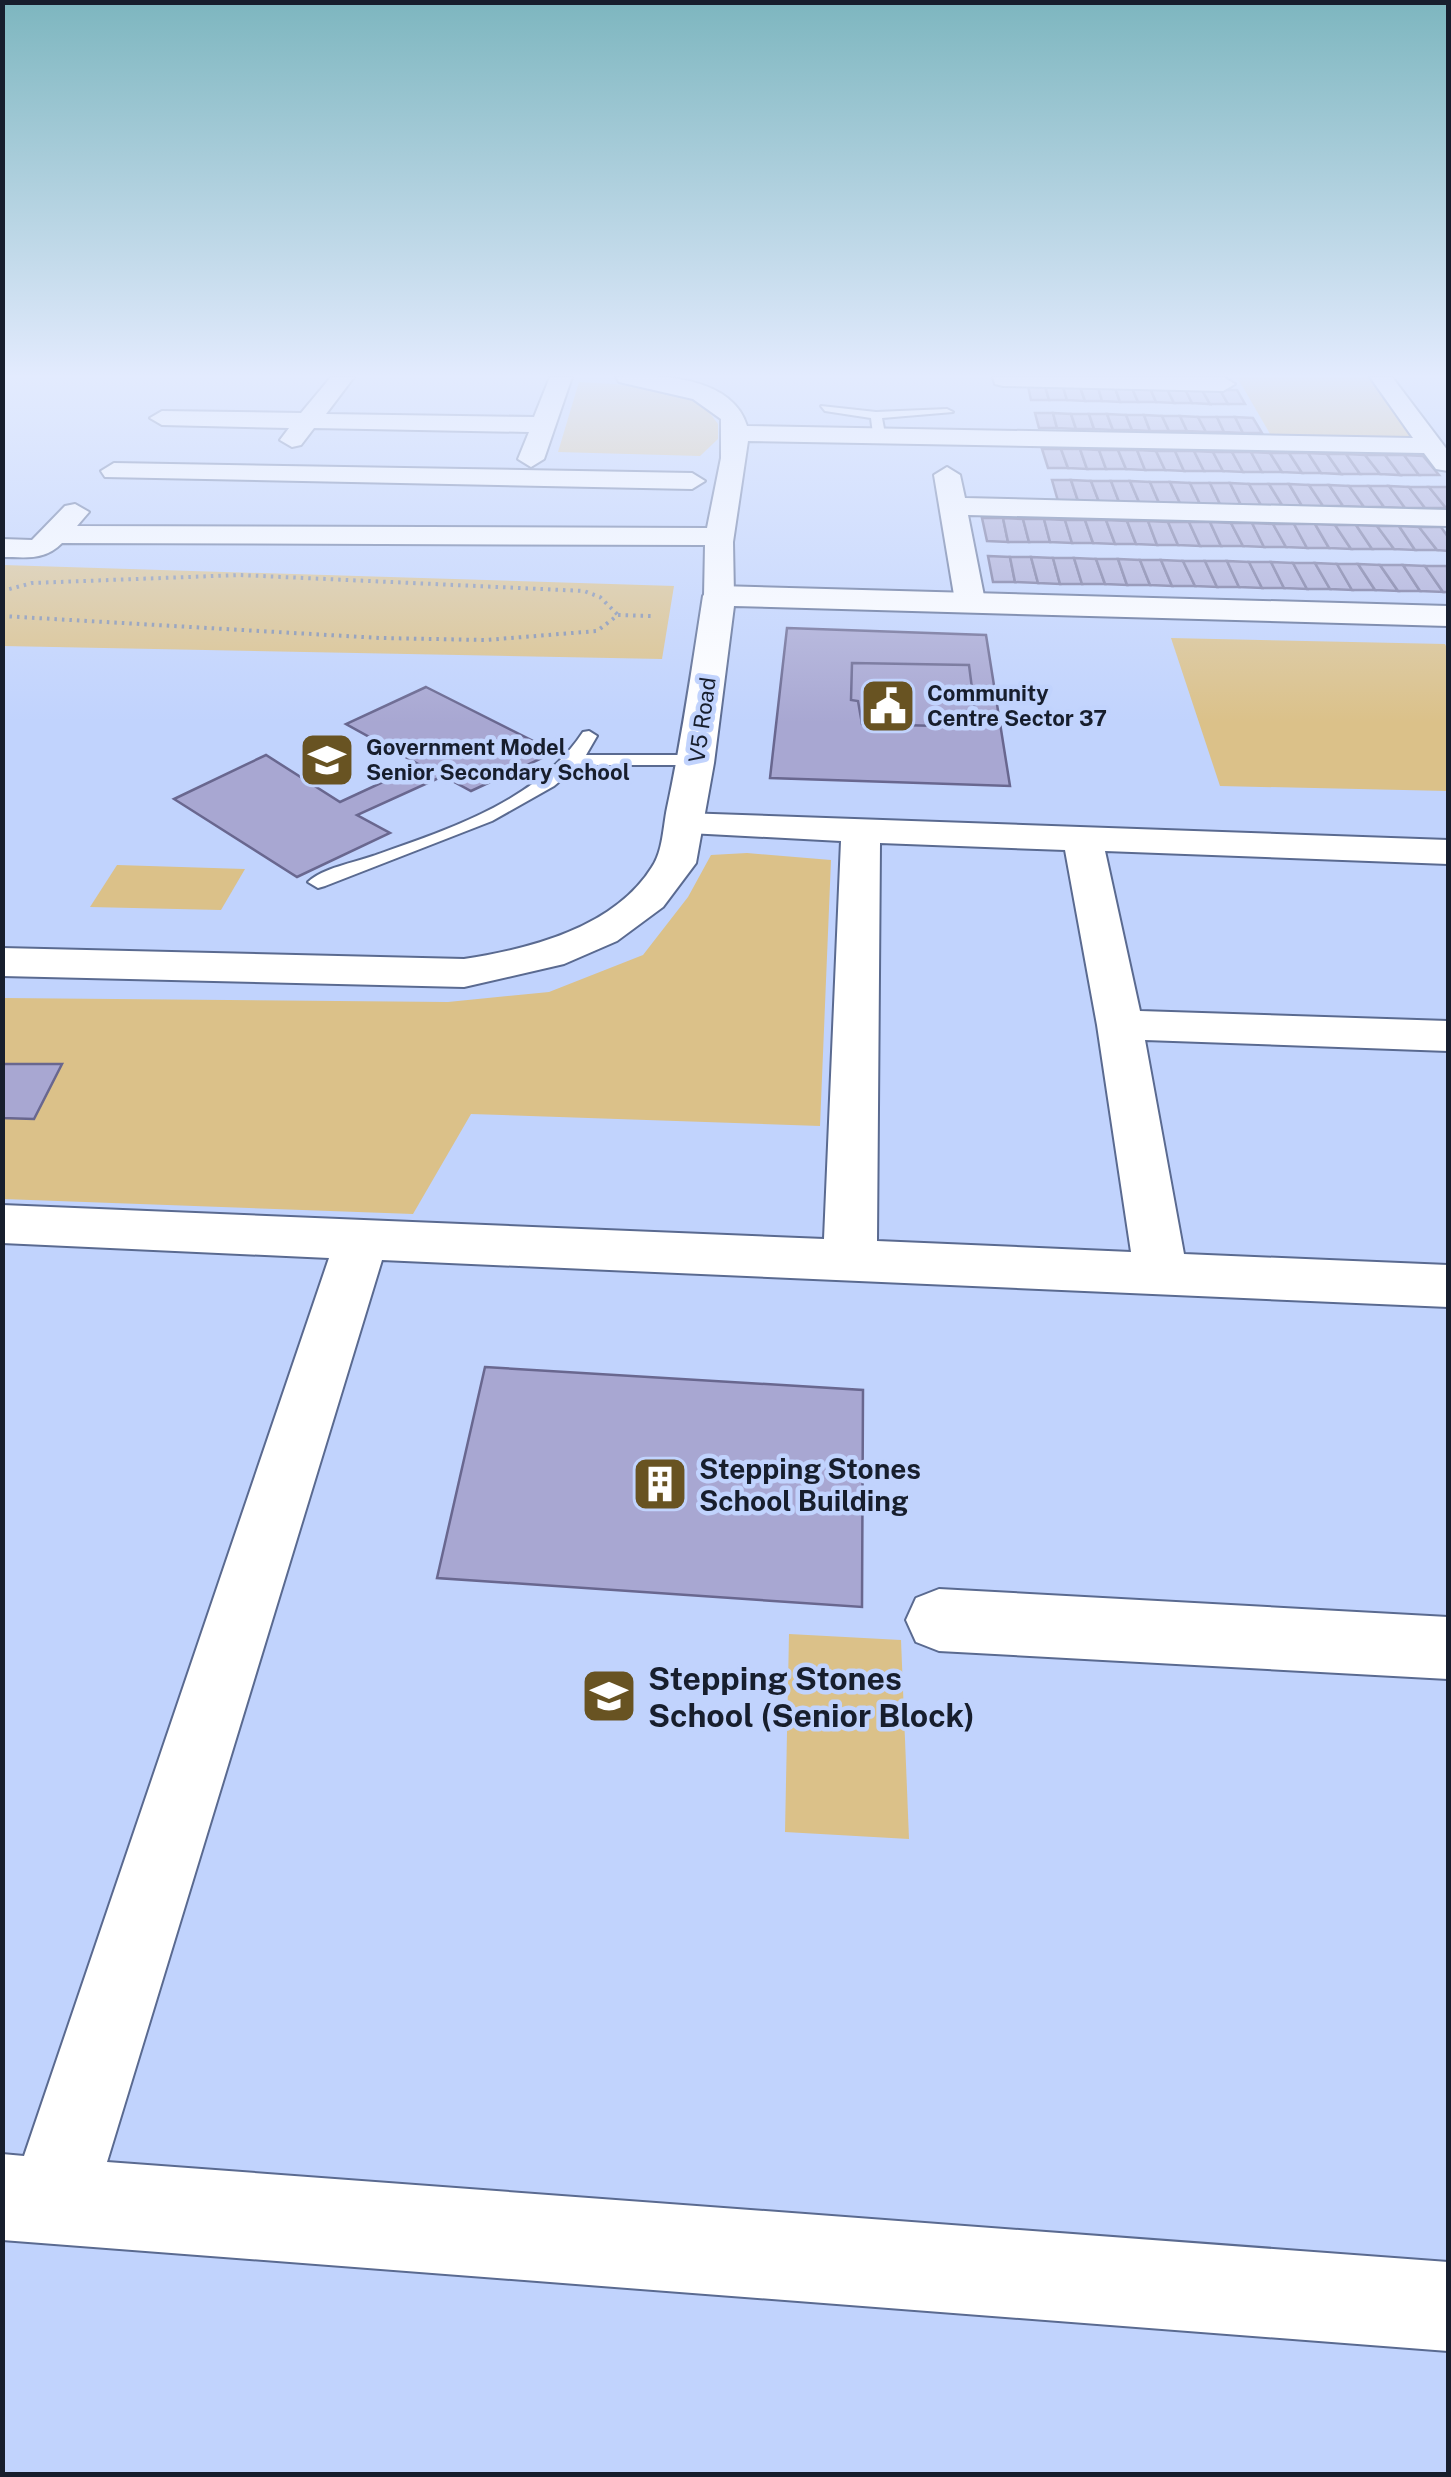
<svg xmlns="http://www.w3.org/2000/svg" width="1451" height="2477" viewBox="0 0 1451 2477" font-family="'Public Sans',sans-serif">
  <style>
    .green { fill: #dbc189 }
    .building { fill: #a8a7d2; stroke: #69678f; stroke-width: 2.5 }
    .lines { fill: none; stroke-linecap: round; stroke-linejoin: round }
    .lane-casing { stroke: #5a6a90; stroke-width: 4 }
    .street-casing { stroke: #5a6a90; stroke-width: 4 }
    .secondary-casing { stroke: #5a6a90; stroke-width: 4 }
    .path { stroke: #7e8cab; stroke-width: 4; stroke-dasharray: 2.5 5; stroke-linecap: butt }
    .lane { fill: #fff; fill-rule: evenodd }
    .street { fill: #fff; fill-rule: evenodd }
    .secondary { fill: #fff; fill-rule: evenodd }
    .labels { text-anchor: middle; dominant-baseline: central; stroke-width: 9; stroke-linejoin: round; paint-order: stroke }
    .far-poi-label { font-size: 22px; font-weight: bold; fill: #171e2d; stroke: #c1d3fd; text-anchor: start }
    .far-street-label { font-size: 22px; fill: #171e2d; stroke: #c1d3fd }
    .poi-label { font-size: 28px; font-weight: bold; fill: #171e2d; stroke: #c1d3fd; text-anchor: start }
    .near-poi-label { font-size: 32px; font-weight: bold; fill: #171e2d; stroke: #c1d3fd; text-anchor: start }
  </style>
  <rect width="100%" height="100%" fill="#c1d3fd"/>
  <!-- green -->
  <g class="green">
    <polygon points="1237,377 1375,377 1421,442 1273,439"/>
    <polygon points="579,382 645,386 699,399 718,424 718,439 700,456 558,452"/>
    <polygon points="3,565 674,586 662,659 3,646"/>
    <polygon points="1171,638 1445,644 1448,650 1448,791 1220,786"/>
    <polygon points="747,853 831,860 820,1126 471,1114 413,1214 3,1199 3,998 448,1002 549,992 643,955 688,897 711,855"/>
    <polygon points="117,865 245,869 221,910 90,907"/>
    <polygon points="789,1634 901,1640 909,1839 785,1832"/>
  </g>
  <!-- building -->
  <g class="building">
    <polygon points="1028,386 1045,386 1049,400 1031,400"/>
    <polygon points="1045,386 1063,387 1067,400 1049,400"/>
    <polygon points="1063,387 1080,387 1085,401 1067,400"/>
    <polygon points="1080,387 1098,387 1102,401 1085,401"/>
    <polygon points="1098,387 1115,388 1120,402 1102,401"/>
    <polygon points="1115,388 1132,388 1138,402 1120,402"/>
    <polygon points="1132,388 1150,388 1156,402 1138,402"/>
    <polygon points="1150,388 1167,389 1174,403 1156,402"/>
    <polygon points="1167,389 1185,389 1192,403 1174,403"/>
    <polygon points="1185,389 1202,390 1210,404 1192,403"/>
    <polygon points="1202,390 1220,390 1228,404 1210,404"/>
    <polygon points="1220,390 1237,390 1245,404 1228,404"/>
    <polygon points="1035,413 1053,413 1057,428 1039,428"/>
    <polygon points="1053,413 1071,414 1076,429 1057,428"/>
    <polygon points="1071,414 1089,414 1094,429 1076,429"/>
    <polygon points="1089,414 1107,414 1113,430 1094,429"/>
    <polygon points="1107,414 1126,415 1132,430 1113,430"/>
    <polygon points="1126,415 1144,415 1150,431 1132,430"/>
    <polygon points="1144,415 1162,416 1169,431 1150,431"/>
    <polygon points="1162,416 1180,416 1187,431 1169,431"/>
    <polygon points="1180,416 1198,417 1206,432 1187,431"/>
    <polygon points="1198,417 1217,417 1224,432 1206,432"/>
    <polygon points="1217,417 1235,417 1243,433 1224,432"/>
    <polygon points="1235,417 1253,418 1262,433 1243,433"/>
    <polygon points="1042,449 1061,449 1068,468 1048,468"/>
    <polygon points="1061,449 1080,449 1087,469 1068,468"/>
    <polygon points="1080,449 1099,450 1106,469 1087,469"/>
    <polygon points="1099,450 1118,450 1126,469 1106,469"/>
    <polygon points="1118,450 1137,450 1145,470 1126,469"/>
    <polygon points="1137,450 1156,451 1165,470 1145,470"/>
    <polygon points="1156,451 1175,451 1184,471 1165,470"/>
    <polygon points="1175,451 1194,451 1204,471 1184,471"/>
    <polygon points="1194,451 1213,452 1223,471 1204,471"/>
    <polygon points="1213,452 1232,452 1243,472 1223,471"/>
    <polygon points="1232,452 1251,452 1262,472 1243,472"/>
    <polygon points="1251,452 1270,453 1282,472 1262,472"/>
    <polygon points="1270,453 1289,453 1302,473 1282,472"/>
    <polygon points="1289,453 1308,453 1321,473 1302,473"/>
    <polygon points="1308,453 1327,454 1341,474 1321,473"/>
    <polygon points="1327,454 1346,454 1360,474 1341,474"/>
    <polygon points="1346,454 1365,455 1380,474 1360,474"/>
    <polygon points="1365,455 1385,455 1400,475 1380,474"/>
    <polygon points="1385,455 1404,455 1419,475 1400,475"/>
    <polygon points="1404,455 1423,456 1439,475 1419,475"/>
    <polygon points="1052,480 1071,480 1078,501 1058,501"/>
    <polygon points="1071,480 1091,481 1099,502 1078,501"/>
    <polygon points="1091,481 1111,481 1119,502 1099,502"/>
    <polygon points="1111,481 1130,481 1139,502 1119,502"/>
    <polygon points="1130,481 1150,482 1159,503 1139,502"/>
    <polygon points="1150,482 1170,482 1180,503 1159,503"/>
    <polygon points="1170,482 1190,483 1200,504 1180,503"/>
    <polygon points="1190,483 1210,483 1220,504 1200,504"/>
    <polygon points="1210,483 1230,483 1241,505 1220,504"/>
    <polygon points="1230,483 1249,484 1261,505 1241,505"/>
    <polygon points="1249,484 1269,484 1282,505 1261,505"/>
    <polygon points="1269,484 1289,484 1302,506 1282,505"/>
    <polygon points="1289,484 1309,485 1323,506 1302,506"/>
    <polygon points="1309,485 1329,485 1343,506 1323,506"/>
    <polygon points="1329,485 1349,486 1364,507 1343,506"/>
    <polygon points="1349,486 1369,486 1384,507 1364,507"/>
    <polygon points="1369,486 1389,486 1405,508 1384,507"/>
    <polygon points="1389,486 1409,487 1425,508 1405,508"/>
    <polygon points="1409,487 1429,487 1446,508 1425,508"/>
    <polygon points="1429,487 1448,487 1448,509 1446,508"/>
    <polygon points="982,518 1003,518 1008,542 987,541"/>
    <polygon points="1003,518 1023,519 1029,542 1008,542"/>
    <polygon points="1023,519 1044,519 1050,542 1029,542"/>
    <polygon points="1044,519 1065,520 1072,543 1050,542"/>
    <polygon points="1065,520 1085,520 1093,543 1072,543"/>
    <polygon points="1085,520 1106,520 1115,544 1093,543"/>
    <polygon points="1106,520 1127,521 1136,544 1115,544"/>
    <polygon points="1127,521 1148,521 1157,545 1136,544"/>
    <polygon points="1148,521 1168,522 1178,545 1157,545"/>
    <polygon points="1168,522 1189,522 1200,546 1178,545"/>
    <polygon points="1189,522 1210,522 1221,546 1200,546"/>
    <polygon points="1210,522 1231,523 1243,546 1221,546"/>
    <polygon points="1231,523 1252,523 1264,547 1243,546"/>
    <polygon points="1252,523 1273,524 1286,547 1264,547"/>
    <polygon points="1273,524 1294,524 1307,548 1286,547"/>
    <polygon points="1294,524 1315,524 1329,548 1307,548"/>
    <polygon points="1315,524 1335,525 1351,549 1329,548"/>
    <polygon points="1335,525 1356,525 1372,549 1351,549"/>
    <polygon points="1356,525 1377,526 1394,549 1372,549"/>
    <polygon points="1377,526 1399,526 1415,550 1394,549"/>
    <polygon points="1399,526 1419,527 1437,550 1415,550"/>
    <polygon points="1419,527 1441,527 1448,537 1448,551 1437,550"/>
    <polygon points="988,556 1010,557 1015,582 993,582"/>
    <polygon points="1010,557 1031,557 1038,583 1015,582"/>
    <polygon points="1031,557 1053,558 1060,584 1038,583"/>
    <polygon points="1053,558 1074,558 1082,584 1060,584"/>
    <polygon points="1074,558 1096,559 1105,584 1082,584"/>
    <polygon points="1096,559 1118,559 1127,585 1105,584"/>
    <polygon points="1118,559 1140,560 1150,585 1127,585"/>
    <polygon points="1140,560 1161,560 1172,586 1150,585"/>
    <polygon points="1161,560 1183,561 1195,586 1172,586"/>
    <polygon points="1183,561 1205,561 1217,587 1195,586"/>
    <polygon points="1205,561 1227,561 1239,587 1217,587"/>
    <polygon points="1227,561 1249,562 1262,588 1239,587"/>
    <polygon points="1249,562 1271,562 1284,588 1262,588"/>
    <polygon points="1271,562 1293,563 1307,589 1284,588"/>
    <polygon points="1293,563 1315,563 1330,589 1307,589"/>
    <polygon points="1315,563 1337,564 1352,590 1330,589"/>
    <polygon points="1337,564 1358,564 1375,590 1352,590"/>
    <polygon points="1358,564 1380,565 1398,591 1375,590"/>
    <polygon points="1380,565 1403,565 1420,591 1398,591"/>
    <polygon points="1403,565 1425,566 1443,592 1420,591"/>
    <polygon points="1425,566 1447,566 1448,592 1443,592"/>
    <polygon points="787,628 986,635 1010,786 770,778"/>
    <polygon points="852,663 969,665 977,727 862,724 858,701 851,700"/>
    <polygon points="426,687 555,752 471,791 443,776 357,815 390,833 297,877 174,799 266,755 340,802 420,765 346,724"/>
    <polygon points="2,1064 62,1064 34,1119 2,1118"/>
    <polygon points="485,1367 863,1390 862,1607 437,1578"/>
  </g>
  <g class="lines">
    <!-- lane casing -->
    <g class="lane-casing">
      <g id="lane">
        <polygon points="821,406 876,412 947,409 953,412 882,418 885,434 879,438 873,434 871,418 825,411"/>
        <path d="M589 731 597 736 586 755H697L706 760 697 765H579L554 786 492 821 325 886 318 888 308 882C323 868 353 863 373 856 447 830 538 801 583 732Z"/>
      </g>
    </g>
    <!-- street casing -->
    <g class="street-casing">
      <g id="street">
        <polygon points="331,377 354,377 326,414 534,417 550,377 572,377 544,459 531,467 518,459 529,432 314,428 301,445 292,447 280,440 289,428 162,425 150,418 162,411 301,413"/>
        <path d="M616 377C657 374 732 376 747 426L1413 438 1370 377H1392L1448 451V471L1436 469 1424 453 748 441 733 542 734 596 730 602H708L704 596 705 545 62 543C44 561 27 557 2 557V539L32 540 65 506 75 504 89 512 77 526 707 528 721 458V419L693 399 619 382Z"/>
        <polygon points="993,377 1223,377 1235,384 1223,391 1003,386 995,384"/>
        <polygon points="114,463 692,473 705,481 692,489 105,477 101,471"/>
        <polygon points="947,467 960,475 965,498 1448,510 1448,526 968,515 985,601 981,607 959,607 955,601 934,475"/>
        <path d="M684 813 1448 840V864L1105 851 1140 1011 1448 1021V1051L1145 1040 1184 1254 1448 1265V1307L382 1260 107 2162 1448 2262V2351L2 2240V2154L24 2156 329 1258 2 1243V1205L824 1239 841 841 670 832 665 824 670 816ZM880 843 1065 850 1097 1025 1131 1252 877 1241Z"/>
        <polygon points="939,1589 1448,1617 1448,1679 939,1651 916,1642 906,1620 916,1598"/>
      </g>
    </g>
    <!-- secondary casing -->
    <g class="secondary-casing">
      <path id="secondary" d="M719 586 1448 606V626L734 606 714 763 696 863 663 907 617 941 564 964 464 987 2 976V948L464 959C529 949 614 928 652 867 663 851 663 827 667 808 682 738 692 667 703 596L708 589Z"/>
    </g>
    <!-- path -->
    <g class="path">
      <polyline points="2,591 32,583 240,575 584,591 600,597 618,615"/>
      <polyline points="2,616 380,638 486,640 597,631 618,615 652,616"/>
    </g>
    <!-- lane -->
    <use href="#lane" class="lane"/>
    <!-- street -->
    <use href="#street" class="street"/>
    <!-- secondary -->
    <use href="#secondary" class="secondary"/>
  </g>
  <!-- sky -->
  <linearGradient id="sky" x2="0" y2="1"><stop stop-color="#7db6bf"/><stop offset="0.52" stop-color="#e3ebfe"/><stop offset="1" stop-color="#e3ebfe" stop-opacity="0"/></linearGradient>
  <rect width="1451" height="723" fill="url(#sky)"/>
  <!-- icons -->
  <defs>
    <g id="civic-square" transform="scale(2.875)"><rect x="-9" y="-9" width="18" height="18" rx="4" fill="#685322" stroke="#c1d3fd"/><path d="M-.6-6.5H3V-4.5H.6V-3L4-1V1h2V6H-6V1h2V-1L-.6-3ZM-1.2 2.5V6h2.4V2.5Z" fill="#fff"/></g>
    <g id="school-square" transform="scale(2.875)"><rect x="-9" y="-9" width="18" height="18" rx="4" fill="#685322" stroke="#c1d3fd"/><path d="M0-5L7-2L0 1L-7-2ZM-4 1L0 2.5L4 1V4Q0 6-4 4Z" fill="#fff"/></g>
    <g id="building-square" transform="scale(2.875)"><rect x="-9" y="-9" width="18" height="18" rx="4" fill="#685322" stroke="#c1d3fd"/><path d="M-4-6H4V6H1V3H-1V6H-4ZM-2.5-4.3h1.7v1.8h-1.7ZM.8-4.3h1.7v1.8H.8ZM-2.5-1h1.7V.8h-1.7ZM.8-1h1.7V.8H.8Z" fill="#fff"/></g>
  </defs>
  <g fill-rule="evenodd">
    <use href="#civic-square" x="888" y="706"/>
    <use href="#school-square" x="327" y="760"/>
    <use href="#building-square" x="660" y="1484"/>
    <use href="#school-square" x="609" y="1696"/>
  </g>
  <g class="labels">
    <!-- far-poi labels -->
    <g class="far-poi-label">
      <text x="927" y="693">Community<tspan x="927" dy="25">Centre Sector 37</tspan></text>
      <text x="366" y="747">Government Model<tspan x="366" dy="25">Senior Secondary School</tspan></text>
    </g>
    <!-- far-street labels -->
    <g class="far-street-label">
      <text transform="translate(702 720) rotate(-82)">V5 Road</text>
    </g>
    <!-- poi labels -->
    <g class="poi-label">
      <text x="699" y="1468">Stepping Stones<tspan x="699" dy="32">School Building</tspan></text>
    </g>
    <!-- near-poi labels -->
    <g class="near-poi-label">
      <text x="648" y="1678">Stepping Stones<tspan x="648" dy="37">School (Senior Block)</tspan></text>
    </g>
  </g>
  <!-- border -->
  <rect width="1451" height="2477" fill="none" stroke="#171e2d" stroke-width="10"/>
</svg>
